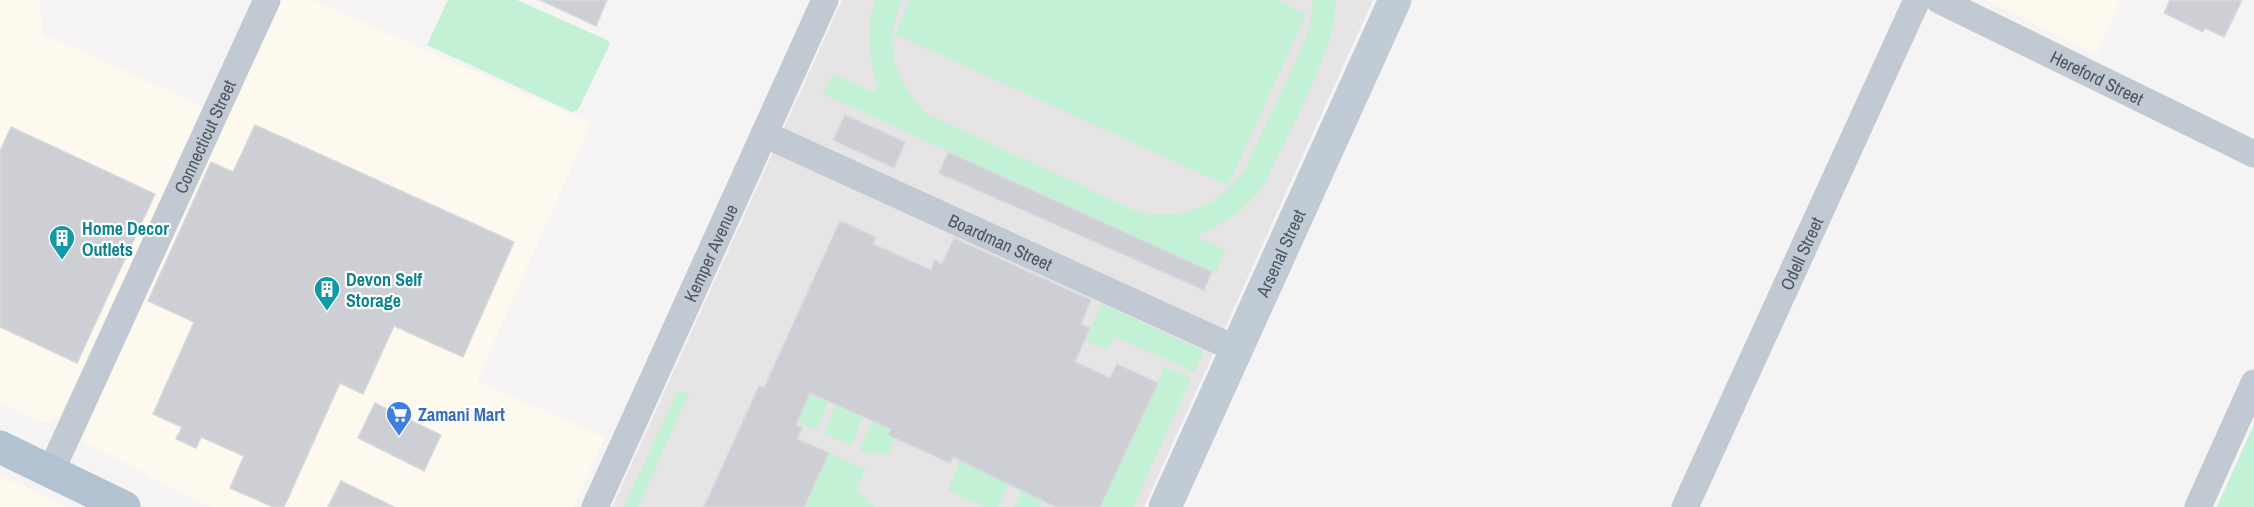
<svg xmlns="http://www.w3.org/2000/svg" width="2254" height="507" viewBox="0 0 2254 507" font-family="'Archivo Narrow',sans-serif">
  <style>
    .commercial { fill: #fdf9ef }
    .education { fill: #e6e4e5 }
    .green { fill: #c3f1d5 }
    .building { fill: #cdcfd5; stroke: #d7d9de; stroke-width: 1.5 }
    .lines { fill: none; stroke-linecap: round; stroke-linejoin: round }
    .minor { stroke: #c1cad2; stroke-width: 27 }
    .secondary { stroke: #c1cbd6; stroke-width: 33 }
    .primary { stroke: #b3c2d1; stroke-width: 33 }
    .labels { text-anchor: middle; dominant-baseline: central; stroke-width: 4.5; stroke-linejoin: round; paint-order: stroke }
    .street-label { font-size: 18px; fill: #4a5661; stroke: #fff }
    .culture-label { font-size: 18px; font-weight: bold; fill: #0d838f; stroke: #fff; text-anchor: start }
    .shop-label { font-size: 18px; font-weight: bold; fill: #366cbe; stroke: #fff; text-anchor: start }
  </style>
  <rect width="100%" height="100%" fill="#f5f3f3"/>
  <!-- commercial -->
  <g class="commercial">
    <polygon points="0,0 40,0 42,33 204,107 61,414 51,423 39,421 0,402"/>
    <polygon points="278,0 313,0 591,123 477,381 605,437 573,507 210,507 81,441"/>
    <polygon points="1986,0 2121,0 2096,54"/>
    <polygon points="0,475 66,507 0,507"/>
  </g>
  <!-- education -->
  <polygon class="education" points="842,0 1373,0 1144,507 612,507"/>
  <!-- green -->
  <g class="green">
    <polygon points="448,0 517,0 607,40 610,44 578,110 572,112 427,45"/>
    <path d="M875 0H902C883 43 894 80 925 113L1134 210C1178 223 1220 207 1245 169L1306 38 1311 20 1313 0H1335C1340 42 1285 139 1266 181 1249 206 1228 222 1200 234V239L1225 250 1215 273 823 94 833 74 874 92 878 89C869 58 866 31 875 0Z"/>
    <polygon points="910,0 1276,0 1306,14 1228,186 895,34"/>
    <polygon points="1102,304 1204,351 1194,372 1114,336 1107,350 1085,340"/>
    <polygon points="1165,366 1191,378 1133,507 1100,507"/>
    <polygon points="807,391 829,401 816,430 798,421"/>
    <polygon points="677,392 689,392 638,507 624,507"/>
    <polygon points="836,405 863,417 851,446 823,433"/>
    <polygon points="872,421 890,429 888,434 895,438 887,456 874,450 871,455 859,449"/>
    <polygon points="2254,424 2254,507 2217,507"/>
    <polygon points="829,453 865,470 856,492 868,498 867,502 875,507 804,507"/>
    <polygon points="957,459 1009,483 998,507 984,507 948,490 957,470"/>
    <polygon points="1024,485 1045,495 1040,507 1014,507"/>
  </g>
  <!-- building -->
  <g class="building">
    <polygon points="540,0 607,0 596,26"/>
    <polygon points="2170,0 2242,0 2224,37 2205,28 2203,32 2164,13"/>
    <polygon points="845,115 905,142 894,168 833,140"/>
    <polygon points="255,125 514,242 463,357 394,326 363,394 340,383 284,507 273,507 230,488 244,456 201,437 196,448 176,439 182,427 153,414 194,322 148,301 211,162 233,172"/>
    <polygon points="11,127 155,194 77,363 0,327 0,151"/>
    <polygon points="948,152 1212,272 1204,290 939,173"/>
    <polygon points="840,221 876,237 873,244 931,270 935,260 942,264 954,238 1091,300 1081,324 1090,328 1075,362 1110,378 1117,364 1158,383 1100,507 1056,507 953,457 950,463 888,435 891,429 810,393 796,425 802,428 797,439 829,453 804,507 704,507 759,386 764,388"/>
    <polygon points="375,403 441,435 424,471 358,438"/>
    <polygon points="341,481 394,507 328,507"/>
  </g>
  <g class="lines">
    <!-- minor -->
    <g class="minor">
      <path id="s1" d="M1939 0 2254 154"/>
      <path id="s2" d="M764 134 1236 349"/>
      <path id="s3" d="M51 471 267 0"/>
      <path id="s4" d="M595 507 825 0"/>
      <path id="s5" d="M1685 507 1917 0"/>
      <polyline points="2198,507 2254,383"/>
    </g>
    <!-- secondary -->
    <path class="secondary" id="s6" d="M1165 507 1395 0"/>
    <!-- primary -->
    <polyline class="primary" points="0,447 124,507"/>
  </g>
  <!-- icons -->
  <defs>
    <g id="building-pin" transform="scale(1.35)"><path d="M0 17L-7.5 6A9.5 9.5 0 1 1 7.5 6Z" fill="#0f9aa8" stroke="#fff"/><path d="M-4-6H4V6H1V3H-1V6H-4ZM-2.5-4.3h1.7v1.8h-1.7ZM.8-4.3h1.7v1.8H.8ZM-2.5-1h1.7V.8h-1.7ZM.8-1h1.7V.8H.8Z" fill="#fff"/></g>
    <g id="supermarket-pin" transform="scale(1.35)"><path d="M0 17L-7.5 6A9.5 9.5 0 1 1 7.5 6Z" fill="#3f7fe0" stroke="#fff"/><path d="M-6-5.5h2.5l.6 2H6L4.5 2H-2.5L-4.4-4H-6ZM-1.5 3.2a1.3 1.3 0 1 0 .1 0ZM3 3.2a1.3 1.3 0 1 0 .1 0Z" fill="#fff"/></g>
  </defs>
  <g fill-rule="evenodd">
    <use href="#building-pin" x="62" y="238"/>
    <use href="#building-pin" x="327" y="289"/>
    <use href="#supermarket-pin" x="399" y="414"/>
  </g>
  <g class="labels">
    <!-- street labels -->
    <g class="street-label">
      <text stroke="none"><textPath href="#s1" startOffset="176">Hereford Street</textPath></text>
      <text stroke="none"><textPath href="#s3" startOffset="368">Connecticut Street</textPath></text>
      <text stroke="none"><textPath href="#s2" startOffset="260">Boardman Street</textPath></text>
      <text stroke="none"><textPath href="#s6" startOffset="279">Arsenal Street</textPath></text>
      <text stroke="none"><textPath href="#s5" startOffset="279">Odell Street</textPath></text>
      <text stroke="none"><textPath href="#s4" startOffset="279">Kemper Avenue</textPath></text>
    </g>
    <!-- culture labels -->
    <g class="culture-label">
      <text x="82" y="228">Home Decor<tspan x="82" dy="21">Outlets</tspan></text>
      <text x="346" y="279">Devon Self<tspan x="346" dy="21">Storage</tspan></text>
    </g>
    <!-- shop labels -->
    <g class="shop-label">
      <text x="418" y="414">Zamani Mart</text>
    </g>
  </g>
</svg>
